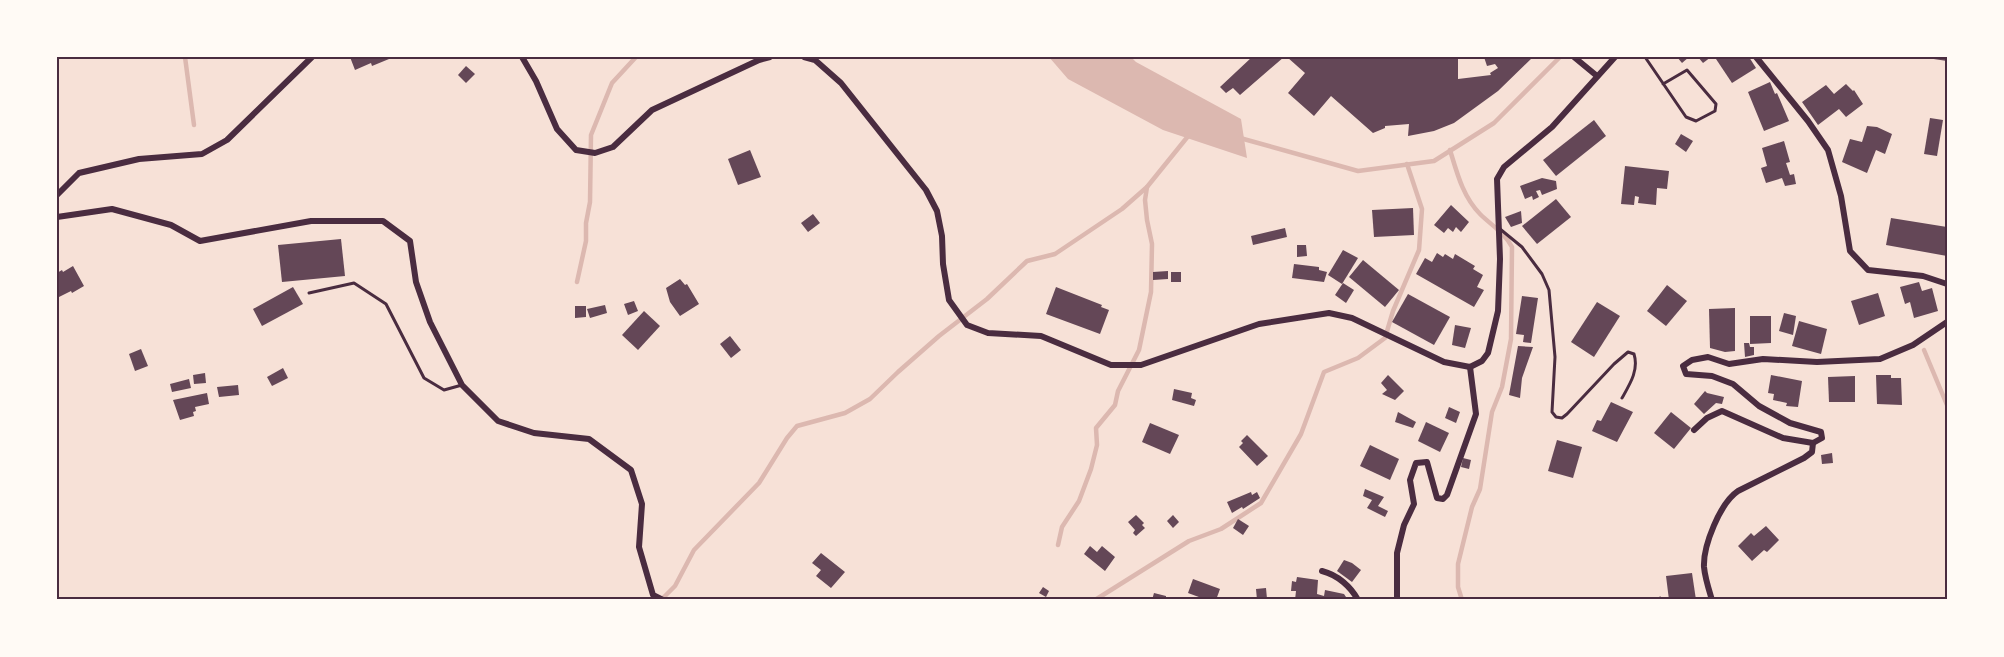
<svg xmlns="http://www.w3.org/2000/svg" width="2004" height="657" viewBox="0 0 2004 657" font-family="'Noto Serif',serif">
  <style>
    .water { fill: #dcb8b0 }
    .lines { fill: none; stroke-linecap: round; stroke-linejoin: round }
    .stream { stroke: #dcb8b0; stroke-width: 4.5 }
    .building { fill: #644757 }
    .path { stroke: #4a2c40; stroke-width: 3 }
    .service { stroke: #4a2c40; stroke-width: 3 }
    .minor { stroke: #4a2c40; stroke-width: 6 }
    .neatline { fill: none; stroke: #4a2c40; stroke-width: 2 }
  </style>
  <rect width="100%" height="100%" fill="#f7e1d7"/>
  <!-- water -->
  <polygon class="water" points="1049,57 1131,57 1136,62 1241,119 1247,158 1163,130 1068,79"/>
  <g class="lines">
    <!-- stream -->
    <g class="stream">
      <polyline points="185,57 194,125"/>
      <polyline points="1240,138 1358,171 1434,161 1494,123 1560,57"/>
      <path d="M1450 150C1457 173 1463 197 1480 214 1491 225 1505 233 1512 247L1511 339 1502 387 1492 412 1480 489 1472 507 1458 564V587L1462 600"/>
      <polyline points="577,282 586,241 586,223 590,202 591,135 612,83 636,57"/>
      <polyline points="1924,350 1947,405"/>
      <polyline points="1058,545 1062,527 1079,501 1091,469 1097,445 1096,428 1115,405 1118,391 1139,350 1151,292 1152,244 1147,220 1145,200 1147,187"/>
      <polyline points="661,600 675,586 694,550 759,483 787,438 797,426 845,413 870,399 898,372 939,336 987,299 1027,261 1055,254 1122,209 1147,187 1189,135"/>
      <polyline points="1095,600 1189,541 1221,529 1261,503 1301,434 1324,372 1358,358 1385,338 1393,311 1419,250 1422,209 1407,164"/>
    </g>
  </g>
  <!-- building -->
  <g class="building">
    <polygon points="350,57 388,57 389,59 372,66 371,63 355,70"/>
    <polygon points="1252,57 1284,57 1240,95 1233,88 1226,93 1220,87"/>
    <polygon points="1287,57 1458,57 1458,79 1491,75 1490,73 1498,68 1495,64 1487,66 1484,57 1533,57 1498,91 1454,123 1434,131 1408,136 1409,124 1385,126 1385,128 1373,133 1331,96 1314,116 1288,93 1305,73"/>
    <polygon points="1677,57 1689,57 1682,63"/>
    <polygon points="1698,57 1711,57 1703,63"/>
    <polygon points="1719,57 1749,57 1756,68 1732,83 1716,59"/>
    <polygon points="1927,57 1947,57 1947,61 1927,58"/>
    <polygon points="466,66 475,74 466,83 458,75"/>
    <polygon points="1770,82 1775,94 1777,93 1789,121 1764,131 1748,92"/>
    <polygon points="1846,84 1853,91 1854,90 1863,104 1846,117 1839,109 1818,125 1802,102 1826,85 1834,94"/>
    <polygon points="1930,118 1943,120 1937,156 1924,154"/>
    <polygon points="1594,120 1606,136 1556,176 1543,160"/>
    <polygon points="1867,126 1877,127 1892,134 1885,154 1876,150 1867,173 1842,162 1850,139 1862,142"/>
    <polygon points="1681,134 1693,141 1686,152 1675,144"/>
    <polygon points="1784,141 1790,162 1786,163 1790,175 1794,174 1796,184 1785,186 1782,178 1766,183 1761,168 1767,166 1762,148"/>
    <polygon points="750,150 761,177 738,185 728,159"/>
    <polygon points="1625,166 1669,171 1667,189 1657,188 1656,205 1638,203 1639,197 1635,196 1634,205 1621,204"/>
    <polygon points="1542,178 1556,181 1557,189 1542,195 1540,190 1536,191 1539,197 1533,200 1532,196 1525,199 1520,186"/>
    <polygon points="1556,199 1571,217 1537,244 1522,226"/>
    <polygon points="1451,205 1469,222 1461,232 1456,227 1453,232 1448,228 1444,233 1434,225"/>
    <polygon points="1413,208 1414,235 1374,237 1372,210"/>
    <polygon points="1521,211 1522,223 1511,227 1505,217"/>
    <polygon points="813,214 820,223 808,232 801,223"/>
    <polygon points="1891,218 1947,227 1947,256 1886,245"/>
    <polygon points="1285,228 1287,237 1253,245 1251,236"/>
    <polygon points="341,239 345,276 282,282 278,245"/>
    <polygon points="1297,245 1306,245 1307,256 1297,257"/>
    <polygon points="1343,250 1358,258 1342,284 1328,275"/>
    <polygon points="1437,253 1443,257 1445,254 1453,259 1455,254 1475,266 1473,269 1483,275 1477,287 1484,290 1474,307 1416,274 1425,258 1432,262"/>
    <polygon points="1363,260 1399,290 1385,307 1349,277"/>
    <polygon points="1294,264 1319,267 1319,270 1327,272 1324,282 1292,278"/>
    <polygon points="73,266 84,286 72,293 71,291 59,297 57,293 57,273 62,270 63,272"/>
    <polygon points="1168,271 1168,279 1153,280 1153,272"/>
    <rect x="1171" y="272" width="10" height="10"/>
    <polygon points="680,279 685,285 687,284 699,304 680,316 670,302 666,288"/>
    <polygon points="1919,282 1922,291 1932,288 1938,311 1914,318 1910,302 1905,304 1900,287"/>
    <polygon points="1343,283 1354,290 1346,303 1335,295"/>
    <polygon points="1667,285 1687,301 1666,326 1647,311"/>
    <polygon points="293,287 303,304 262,326 253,309"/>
    <polygon points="1056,287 1102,305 1101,307 1109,310 1100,334 1046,314"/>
    <polygon points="1878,293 1885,316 1859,325 1851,301"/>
    <polygon points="1408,294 1450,317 1434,345 1392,322"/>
    <polygon points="1522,296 1538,298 1531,343 1523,342 1524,335 1516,334"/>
    <polygon points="634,301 638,311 628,315 624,304"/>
    <polygon points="1597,302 1620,316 1594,357 1571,342"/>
    <polygon points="605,305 607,313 590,318 587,309"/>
    <polygon points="575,306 586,306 586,317 575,318"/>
    <polygon points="1735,308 1735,351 1725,352 1710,348 1709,309"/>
    <polygon points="644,311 660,326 638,350 622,335"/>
    <polygon points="1784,313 1796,316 1793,335 1779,331"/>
    <polygon points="1750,316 1771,316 1771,343 1750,344"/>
    <polygon points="1799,321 1827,329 1821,354 1792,346"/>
    <polygon points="1455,325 1471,328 1465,348 1452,345"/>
    <polygon points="730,336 741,350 731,358 720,344"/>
    <polygon points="1744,343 1749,343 1750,347 1754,347 1754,355 1745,357"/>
    <polygon points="1518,346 1533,347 1522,378 1520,398 1509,395"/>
    <polygon points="141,349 148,366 135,371 129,354"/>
    <polygon points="283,368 288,378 272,386 267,377"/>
    <polygon points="205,373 206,383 194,384 193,375"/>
    <polygon points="1388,375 1404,391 1395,400 1382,394 1387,390 1381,383"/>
    <polygon points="1771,375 1802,381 1798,407 1786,406 1787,403 1773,400 1774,394 1768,393"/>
    <polygon points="1876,375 1891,375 1891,378 1901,378 1902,405 1877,404"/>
    <polygon points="1855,376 1855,402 1829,402 1828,377"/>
    <polygon points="189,379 191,388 172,392 170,384"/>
    <polygon points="238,385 239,395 219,397 217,387"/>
    <polygon points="1174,389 1192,393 1191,398 1196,400 1194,406 1172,400"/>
    <polygon points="1705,391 1707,393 1724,397 1722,404 1716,403 1704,414 1694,404"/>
    <polygon points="207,393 209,404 195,407 196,411 193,412 194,416 180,420 173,400"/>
    <polygon points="1611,402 1633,412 1617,442 1592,431 1597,420 1601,421"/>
    <polygon points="1449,407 1460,412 1456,423 1445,418"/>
    <polygon points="1398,412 1416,422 1413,428 1395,422"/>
    <polygon points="1671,412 1691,428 1674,449 1654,433"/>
    <polygon points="1426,422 1449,433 1440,452 1418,441"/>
    <polygon points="1150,423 1179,435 1170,454 1142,442"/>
    <polygon points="1247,435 1268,456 1257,466 1239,447 1243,443 1241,441"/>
    <polygon points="1557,440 1582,447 1573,478 1548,471"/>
    <polygon points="1370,445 1399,459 1390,480 1360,466"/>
    <polygon points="1832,453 1833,463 1822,464 1821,455"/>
    <polygon points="1463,458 1471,460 1469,469 1461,467"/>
    <polygon points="1365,489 1384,497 1378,506 1388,511 1385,517 1367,508 1372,500 1363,496"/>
    <polygon points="1251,492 1252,495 1257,492 1260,498 1243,509 1242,507 1232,513 1227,502"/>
    <polygon points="1136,515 1144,523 1142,525 1145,528 1136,536 1133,533 1135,530 1128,522"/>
    <polygon points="1173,515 1179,522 1173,528 1167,521"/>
    <polygon points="1238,519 1249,526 1243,535 1233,528"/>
    <polygon points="1766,526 1779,540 1767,552 1764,550 1752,561 1738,546 1751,533 1754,536"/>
    <polygon points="1090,546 1097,552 1102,546 1115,557 1105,571 1084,554"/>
    <polygon points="821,553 845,572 831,588 816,576 821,570 812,563"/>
    <polygon points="1344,560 1352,563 1361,570 1352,582 1337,571"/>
    <polygon points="1692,573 1696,600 1669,600 1666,576"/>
    <polygon points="1297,577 1318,580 1317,594 1324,596 1325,590 1344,594 1348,600 1295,600 1296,591 1291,591 1292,581 1296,582"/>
    <polygon points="1193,579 1220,589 1216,600 1207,600 1188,593"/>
    <polygon points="1043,587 1049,591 1046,597 1039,593"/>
    <polygon points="1266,588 1267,599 1257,600 1256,589"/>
    <polygon points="1154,593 1166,596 1166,600 1152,600"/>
  </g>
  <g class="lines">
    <!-- path -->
    <polyline class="path" points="1645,57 1686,117 1696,121 1715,111 1716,104 1687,70 1663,84"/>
    <!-- service -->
    <g class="service">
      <path d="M1500 229 1522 247 1542 274 1549 290 1555 357 1552 412 1556 417 1562 418 1567 414 1614 364 1628 352 1634 354C1639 370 1630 384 1622 398"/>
      <polyline points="309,293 354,283 386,304 424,378 444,390 462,385"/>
      <polyline points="1660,598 1661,600"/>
    </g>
    <!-- minor -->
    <g class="minor">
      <polyline points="522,57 536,81 557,129 576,150 595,153 613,147 652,110 759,60 770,57"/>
      <polyline points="804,57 815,60 841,83 926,190 937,211 942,236 943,264 949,300 967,325 988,333 1041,336 1111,365 1141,365 1259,324 1329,313 1352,318 1444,362 1470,367 1482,361 1488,353 1498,311 1500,259 1497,179 1504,167 1552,127 1615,57"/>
      <polyline points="1574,57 1597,76"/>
      <polyline points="1756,57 1808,121 1828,150 1841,196 1850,251 1868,270 1923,276 1947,284"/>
      <polyline points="57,195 79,173 139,159 202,154 227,140 312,57"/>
      <polyline points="57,217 112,209 171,225 200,241 311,221 383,221 410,241 416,282 430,322 462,385 498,421 534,433 589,439 631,470 642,504 639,547 653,595 663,600"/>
      <polyline points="1694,430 1707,418 1722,411 1783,438 1813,443 1822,438 1821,432 1790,423 1759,406 1733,384 1712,376 1686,374 1683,366 1692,360 1708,357 1729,364 1763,359 1817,362 1880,359 1913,345 1947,322"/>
      <path d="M1322 571C1338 575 1351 587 1358 600"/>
      <polyline points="1397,600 1397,553 1404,525 1414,504 1410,480 1416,463 1427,462 1437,498 1443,499 1447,495 1476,414 1470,367"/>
      <path d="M1712 600C1709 590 1705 578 1704 567 1703 546 1720 503 1738 491L1804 458 1812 452 1813 443"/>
    </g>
  </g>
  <!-- border -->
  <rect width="2004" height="657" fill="none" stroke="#fffaf5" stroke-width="117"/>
  <rect x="58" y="58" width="1888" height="540" class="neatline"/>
</svg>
